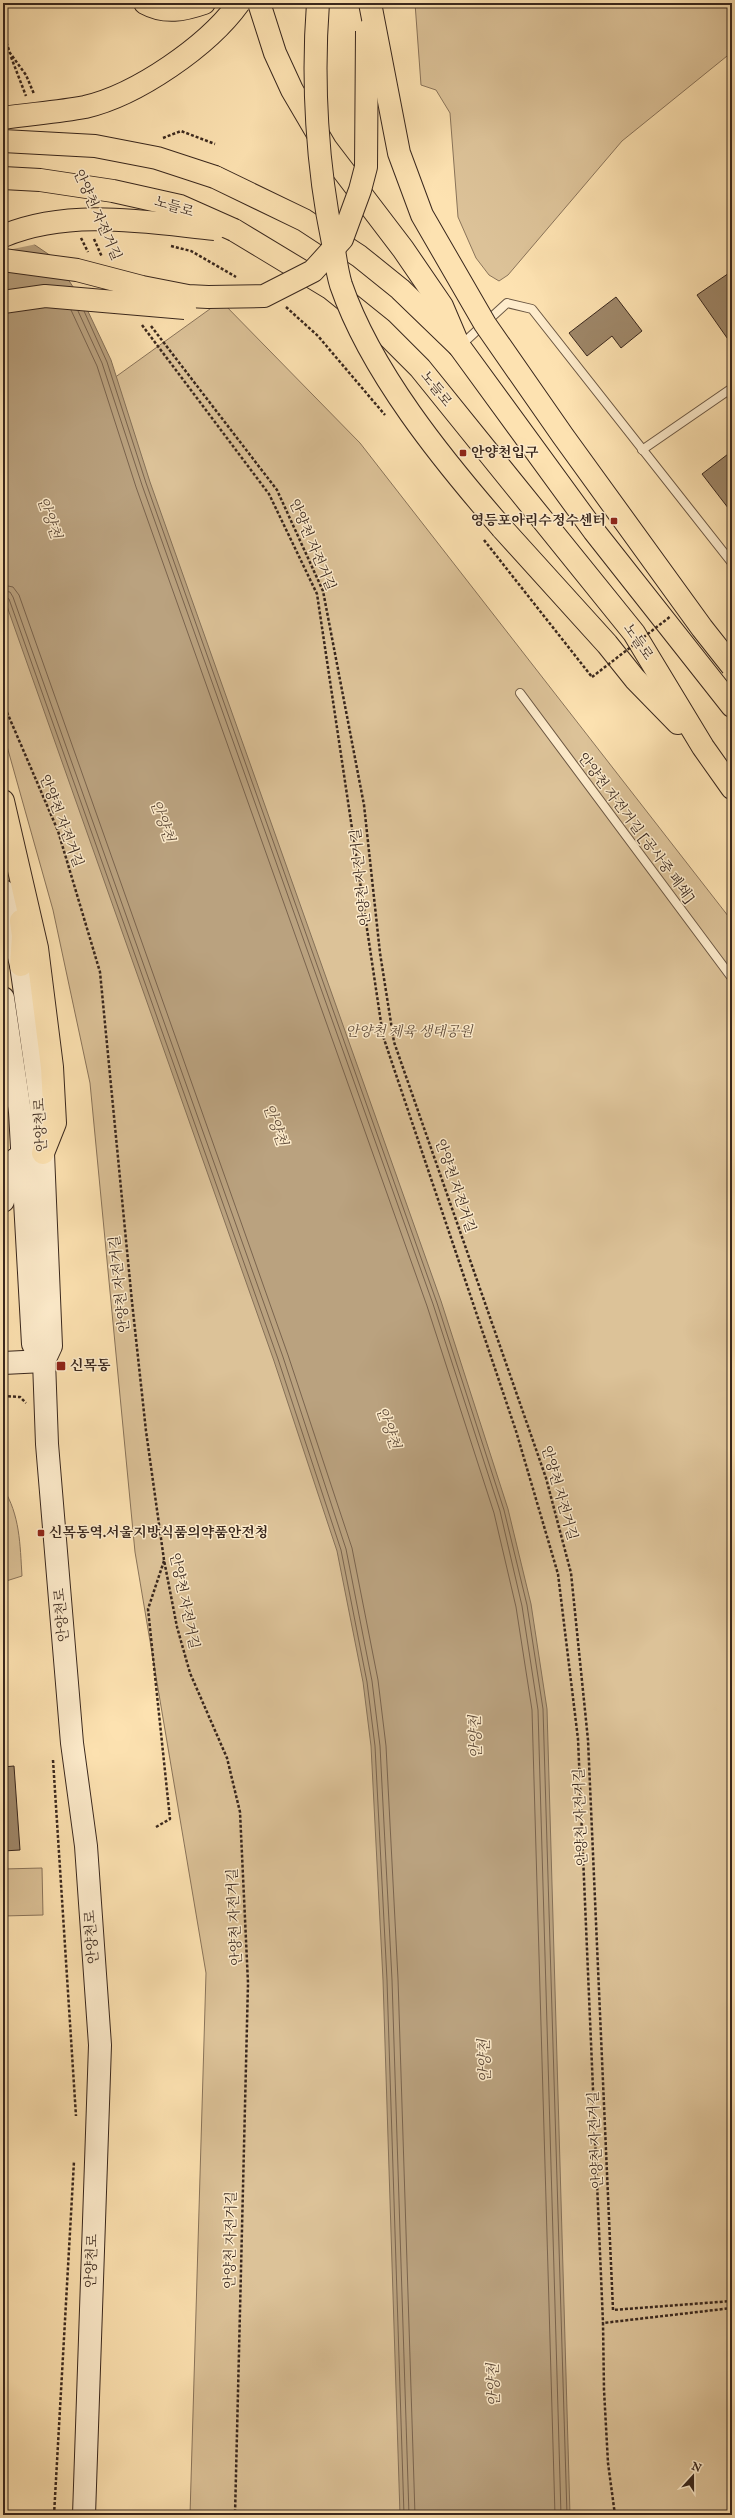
<svg xmlns="http://www.w3.org/2000/svg" width="735" height="2518" viewBox="0 0 735 2518" font-family="'IM FELL English','Noto Serif KR',serif">
  <style>
    .green { fill: #dcc298; stroke: #8a745a }
    .water { fill: #baa27f; stroke: #867158 }
    .pier { fill: #fde2b1 }
    .lines { fill: none; stroke-linecap: round; stroke-linejoin: round }
    .shore { stroke: #7a644e; stroke-width: 1 }
    .building { fill: #9f886a; stroke: #39271d }
    .service-casing { stroke: #6a5642; stroke-width: 10 }
    .secondary-casing { stroke: #39271d; stroke-width: 24 }
    .primary-casing { stroke: #39271d; stroke-width: 24 }
    .trunk-casing { stroke: #39271d; stroke-width: 24 }
    .path { stroke: #39271d; stroke-width: 2.5; stroke-dasharray: 3 2; stroke-linecap: butt }
    .service { stroke: #feeccc; stroke-width: 8 }
    .secondary { stroke: #feeccc; stroke-width: 22 }
    .primary { stroke: #fde2b1; stroke-width: 22 }
    .trunk { stroke: #fde2b1; stroke-width: 22 }
    .primary-bridge-casing { stroke: #39271d; stroke-width: 24; stroke-linecap: butt }
    .path-bridge { stroke: #39271d; stroke-width: 2.5; stroke-dasharray: 3 2; stroke-linecap: butt }
    .primary-bridge { stroke: #fde2b1; stroke-width: 22 }
    .poi-dot { fill: #8f2418; stroke: #feeccc; stroke-width: 1.5 }
    .labels { text-anchor: middle; dominant-baseline: central; stroke-width: 3; stroke-linejoin: round; paint-order: stroke }
    .street-label { font-size: 14px; fill: #39271d; stroke: #feeccc }
    .poi-label { font-size: 14px; font-weight: bold; fill: #39271d; stroke: #feeccc; text-anchor: start }
    .park-label { font-size: 14px; font-style: italic; fill: #624e3c; stroke: #feeccc }
    .water-label { font-size: 15px; font-style: italic; fill: #604c3a; stroke: #feeccc }
  </style>
  <rect width="100%" height="100%" fill="#fde2b1"/>
  <filter id="stains"><feTurbulence type="fractalNoise" baseFrequency=".005" numOctaves="4"/><feColorMatrix values="0 0 0 0 .2 0 0 0 0 .09 0 0 0 0 .02 0 0 0 .5 -.17"/></filter>
  <radialGradient id="worn" r=".72"><stop offset=".6" stop-color="#630" stop-opacity="0"/><stop offset="1" stop-color="#630" stop-opacity=".3"/></radialGradient>
  <!-- green -->
  <g class="green">
    <polygon points="415,3 583,3 584,5 590,3 732,3 732,52 622,141 508,275 499,281 489,275 476,258 458,217 450,113 436,90 421,85"/>
    <polygon points="221,301 360,443 732,921 732,2515 190,2515 206,1973 135,1552 90,1083 53,910 3,732 3,458"/>
    <path d="M3 1488C20 1515 20 1544 22 1576L3 1582V1590Z"/>
    <polygon points="42,1868 43,1915 3,1916 3,1869"/>
  </g>
  <!-- water -->
  <polygon class="water" points="3,189 29,241 54,258 85,305 111,360 150,482 441,1301 508,1509 531,1604 547,1709 570,2515 400,2515 383,1980 371,1746 363,1682 337,1551 274,1361 3,595"/>
  <!-- pier -->
  <polygon class="pier" points="3,187 31,240 37,244 8,250 3,242"/>
  <g class="lines">
    <!-- shore -->
    <g class="shore">
      <polyline points="71,310 97,366 136,487 427,1306 494,1513 516,1607 532,1710 555,2515"/>
      <polyline points="78,311 102,363 142,485 433,1304 500,1511 522,1606 538,1710 561,2515"/>
      <polyline points="84,311 107,362 146,483 437,1303 504,1510 527,1605 543,1709 567,2515"/>
      <polyline points="3,585 13,587 19,595 288,1355 352,1548 378,1680 386,1746 398,1979 415,2515"/>
      <polyline points="3,591 10,592 13,597 283,1357 346,1549 372,1681 380,1746 392,1980 409,2515"/>
      <polyline points="3,596 9,599 278,1359 341,1550 367,1682 375,1746 387,1980 404,2515"/>
    </g>
  </g>
  <!-- building -->
  <g class="building">
    <polygon points="732,271 732,345 697,295"/>
    <polygon points="616,297 642,331 621,348 612,336 587,356 569,333"/>
    <polygon points="732,451 732,513 702,474"/>
    <polygon points="14,1766 20,1850 3,1851 3,1767"/>
  </g>
  <g class="lines">
    <!-- service casing -->
    <g class="service-casing">
      <g id="service">
        <polyline points="460,346 507,303 532,309 732,563"/>
        <polyline points="642,450 732,388"/>
        <polyline points="520,693 732,978"/>
      </g>
    </g>
    <!-- secondary casing -->
    <g class="secondary-casing">
      <g id="secondary">
        <polyline points="3,891 21,965 41,1105 51,1346 44,1361 47,1444 72,1743 86,1846 100,2045 84,2515"/>
        <polyline points="3,998 20,1112 33,1344 44,1361"/>
        <polyline points="3,1201 16,1159"/>
        <polyline points="3,1363 44,1361"/>
      </g>
    </g>
    <!-- primary casing -->
    <g class="primary-casing">
      <g id="primary">
        <polyline points="215,177 304,220 359,256 400,289 459,346 594,531 732,706"/>
        <polyline points="234,230 330,288 381,329 420,368 634,633 703,747 732,788"/>
        <polyline points="502,528 607,644 635,679 678,723"/>
        <polyline points="3,801 37,948 52,1067 55,1123 43,1153"/>
        <polyline points="21,921 23,936 21,965"/>
      </g>
    </g>
    <!-- trunk casing -->
    <g class="trunk-casing">
      <g id="trunk">
        <path d="M145 3C165 14 184 10 204 3"/>
        <polyline points="259,3 275,53 292,90 326,148 403,249 442,306 459,346"/>
      </g>
    </g>
    <!-- path -->
    <g class="path">
      <polyline points="3,33 10,53 26,75 34,94"/>
      <polyline points="11,57 26,96"/>
      <polyline points="163,138 181,131 215,144"/>
      <polyline points="81,238 88,252"/>
      <polyline points="94,239 102,257"/>
      <polyline points="286,307 318,336 385,415"/>
      <polyline points="142,325 269,494 317,594 383,1036 516,1431 558,1574 578,1739 603,2323"/>
      <polyline points="151,326 277,490 323,591 364,805 380,953 394,1042 546,1478 571,1573 588,1740 613,2310 732,2301"/>
      <polyline points="484,540 592,677"/>
      <polyline points="3,703 58,831 100,972 132,1302 146,1431 164,1560 177,1627 190,1673 227,1758 240,1812 248,1983 235,2515"/>
      <polyline points="3,1396 20,1397 26,1403"/>
      <polyline points="53,1760 76,2116"/>
      <polyline points="156,1827 170,1819 148,1609 164,1561"/>
      <polyline points="54,2515 74,2161"/>
      <polyline points="615,2515 608,2463 604,2390 603,2323 732,2308"/>
    </g>
    <!-- service -->
    <use href="#service" class="service"/>
    <!-- secondary -->
    <use href="#secondary" class="secondary"/>
    <!-- primary -->
    <use href="#primary" class="primary"/>
    <!-- trunk -->
    <use href="#trunk" class="trunk"/>
    <!-- primary-bridge casing -->
    <g class="primary-bridge-casing">
      <g id="primary-bridge">
        <path d="M318 3C312 81 317 167 333 243 335 257 337 272 341 285 371 372 442 459 502 528"/>
        <polyline points="370,3 399,153 422,215 485,324 563,436 702,628 732,666"/>
        <path d="M3 118C30 114 58 112 85 107 137 95 208 46 239 3"/>
        <polyline points="3,141 95,146 157,158 215,177"/>
        <polyline points="3,178 40,180 113,191 180,206 234,230"/>
        <path d="M3 236C70 208 146 222 215 229"/>
        <polyline points="3,260 77,270 142,287 188,296 208,297 264,296 313,271 342,239 360,190 366,167 367,31"/>
        <polyline points="3,302 45,296 185,308"/>
      </g>
    </g>
    <!-- path-bridge -->
    <g class="path-bridge">
      <polyline points="171,246 191,251 236,277"/>
      <polyline points="592,677 671,616"/>
    </g>
    <!-- primary-bridge -->
    <use href="#primary-bridge" class="primary-bridge"/>
  </g>
  <!-- markers -->
  <g class="poi-dot">
    <rect x="459" y="449" width="8" height="8" rx="2"/>
    <rect x="610" y="517" width="8" height="8" rx="2"/>
    <rect x="56" y="1361" width="10" height="10" rx="2"/>
    <rect x="37" y="1529" width="8" height="8" rx="2"/>
  </g>
  <g class="labels">
    <!-- street labels -->
    <g class="street-label">
      <text transform="translate(174 207) rotate(17)">노들로</text>
      <text transform="translate(97 215) rotate(66)">안양천 자전거길</text>
      <text transform="translate(436 389) rotate(52)">노들로</text>
      <text transform="translate(312 545) rotate(67)">안양천 자전거길</text>
      <text transform="translate(638 642) rotate(56)">노들로</text>
      <text transform="translate(61 821) rotate(69)">안양천 자전거길</text>
      <text transform="translate(636 828) rotate(53)">안양천 자전거길 [공사중 폐쇄]</text>
      <text transform="translate(361 877) rotate(-96)">안양천 자전거길</text>
      <text transform="translate(41 1125) rotate(-93)">안양천로</text>
      <text transform="translate(455 1186) rotate(71)">안양천 자전거길</text>
      <text transform="translate(120 1284) rotate(-96)">안양천 자전거길</text>
      <text transform="translate(559 1493) rotate(74)">안양천 자전거길</text>
      <text transform="translate(184 1601) rotate(78)">안양천 자전거길</text>
      <text transform="translate(62 1615) rotate(-95)">안양천로</text>
      <text transform="translate(581 1817) rotate(-92)">안양천 자전거길</text>
      <text transform="translate(235 1917) rotate(-93)">안양천 자전거길</text>
      <text transform="translate(92 1937) rotate(-94)">안양천로</text>
      <text transform="translate(596 2140) rotate(-93)">안양천 자전거길</text>
      <text transform="translate(231 2240) rotate(-89)">안양천 자전거길</text>
      <text transform="translate(92 2261) rotate(-88)">안양천로</text>
    </g>
    <!-- poi labels -->
    <g class="poi-label">
      <text x="471" y="453">안양천입구</text>
      <text x="606" y="521" text-anchor="end">영등포아리수정수센터</text>
      <text x="70" y="1366">신목동</text>
      <text x="49" y="1533">신목동역.서울지방식품의약품안전청</text>
    </g>
    <!-- park labels -->
    <g class="park-label">
      <text x="409" y="1032">안양천 체육 생태공원</text>
    </g>
    <!-- water labels -->
    <g class="water-label">
      <text transform="translate(49 518) rotate(70)">안양천</text>
      <text transform="translate(162 821) rotate(70)">안양천</text>
      <text transform="translate(275 1125) rotate(70)">안양천</text>
      <text transform="translate(388 1428) rotate(70)">안양천</text>
      <text transform="translate(476 1737) rotate(-92)">안양천</text>
      <text transform="translate(485 2061) rotate(-92)">안양천</text>
      <text transform="translate(494 2385) rotate(-92)">안양천</text>
    </g>
  </g>
  <!-- margin -->
  <rect width="735" height="2518" fill="none" stroke="#fde2b1" stroke-width="16"/>
  <rect x="4" y="4" width="727" height="2510" fill="none" stroke="#39271d" stroke-width="2"/>
  <rect x="8" y="8" width="719" height="2502" fill="none" stroke="#39271d"/>
  <!-- north arrow -->
  <g transform="translate(693 2476) rotate(21)" stroke="#feeccc" stroke-width="3" paint-order="stroke">
  <path d="M0-3L7 15L0 10L-7 15Z" fill="#39271d"/>
  <text y="-6" font-size="11" font-weight="bold" text-anchor="middle" fill="#39271d">N</text>
  </g>
  <rect width="100%" height="100%" filter="url(#stains)"/>
  <rect width="100%" height="100%" fill="url(#worn)"/>
</svg>
